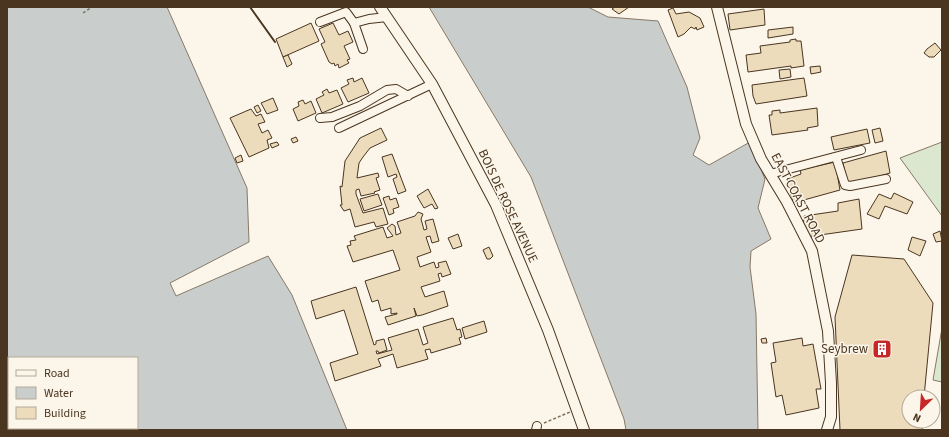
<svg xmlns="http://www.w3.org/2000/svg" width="949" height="437" viewBox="0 0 949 437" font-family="'Source Sans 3',sans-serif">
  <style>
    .green { fill: #dce7d0; stroke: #887966 }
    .water { fill: #c9cecd; stroke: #887966; fill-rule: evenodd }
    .building { fill: #ecdcbc; stroke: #4a3520 }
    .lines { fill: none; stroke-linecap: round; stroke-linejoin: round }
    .minor-casing { stroke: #4a3520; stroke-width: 10 }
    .major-casing { stroke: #4a3520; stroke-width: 12 }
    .path { stroke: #7f6f5c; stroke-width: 1.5; stroke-dasharray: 3 2; stroke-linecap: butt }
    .minor { stroke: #fbf6e9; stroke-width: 8 }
    .major { stroke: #fbf6e9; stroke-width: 10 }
    .wall { stroke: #4a3520; stroke-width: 2 }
    .labels { text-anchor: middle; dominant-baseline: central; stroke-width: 3; stroke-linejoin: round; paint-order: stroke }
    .street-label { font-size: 13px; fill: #4a3520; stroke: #fbf6e9 }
    .poi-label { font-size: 13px; fill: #4a3520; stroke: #fbf6e9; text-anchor: end }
  </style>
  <rect width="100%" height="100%" fill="#fbf6e9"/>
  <!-- green -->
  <g class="green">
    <polygon points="942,142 942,216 900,158"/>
    <polygon points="942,328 942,382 933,380"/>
  </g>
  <!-- water -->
  <g class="water">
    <path d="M7 7H167L247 188 249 242 170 283 176 296 268 256 292 295 347 430H7ZM9 358H137V428H9Z"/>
    <polygon points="429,7 588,7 608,17 658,21 687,87 700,138 693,155 709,165 750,142 765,179 758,208 771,239 751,251 750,267 756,314 758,430 626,430 624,419 531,177"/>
  </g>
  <!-- building -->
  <g class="building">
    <polygon points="615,7 629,7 619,14 612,9"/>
    <polygon points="673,8 676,14 689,12 700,18 704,27 697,30 696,27 695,29 691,27 684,34 678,37 668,10"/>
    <polygon points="764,9 765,25 730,30 728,14"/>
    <polygon points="311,23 319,41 283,57 276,39"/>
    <polygon points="333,23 339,35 348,31 353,42 344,46 350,59 347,60 349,63 339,68 338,64 335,66 334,63 332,64 329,62 321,44 325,42 319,29"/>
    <polygon points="793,27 793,34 768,38 768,30"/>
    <polygon points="796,39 796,41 801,41 804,66 791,68 791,66 748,72 746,55 761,53 760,46 790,42 790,40"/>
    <polygon points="935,43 941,50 934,57 929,57 924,53 927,49"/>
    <polygon points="288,55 292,64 287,67 283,57"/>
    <polygon points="820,66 821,72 811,74 810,67"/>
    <polygon points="790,69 791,77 780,79 779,70"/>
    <polygon points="353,78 354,82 362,78 369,93 348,102 341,88 349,84 347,80"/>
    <polygon points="804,78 807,96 756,104 753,96 752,85"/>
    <polygon points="327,89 329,93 337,90 343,104 322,113 316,99 324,95 322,92"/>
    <polygon points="273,98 278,110 267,114 261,103"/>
    <polygon points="303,100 305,104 311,101 316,113 298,121 293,109 299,106 298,102"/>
    <polygon points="258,105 261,111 257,113 254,107"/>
    <polygon points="817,108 818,126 807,128 808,130 772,135 769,115 772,115 772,111 780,110 780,113"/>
    <polygon points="251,109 256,116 261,114 265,122 258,124 262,133 268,130 272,138 267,140 269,148 249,157 230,118"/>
    <polygon points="381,128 387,140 370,148 363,157 359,163 357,178 378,173 379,177 376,178 380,190 374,192 375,193 361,196 359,189 356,190 356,194 363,213 383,208 388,224 376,227 374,222 355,227 350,209 344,211 340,205 342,205 340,186 342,187 345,161 360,138"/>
    <polygon points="880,128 883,141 875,143 872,130"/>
    <polygon points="867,129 870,143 834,150 831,137"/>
    <polygon points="296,137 298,141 293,143 291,139"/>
    <polygon points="277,142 279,145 272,148 270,144"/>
    <polygon points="886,151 890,173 848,185 843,163"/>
    <polygon points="392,154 406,191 398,194 393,179 397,177 396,174 388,177 382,157"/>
    <polygon points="241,155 243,161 237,163 235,158"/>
    <polygon points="835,162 840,190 793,203 787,179 801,174 800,170"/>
    <polygon points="428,189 438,208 435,209 432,204 424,208 417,196"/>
    <polygon points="894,193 913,202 907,214 885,206 879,219 867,214 879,194 891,199"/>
    <polygon points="378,194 382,205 364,211 360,199"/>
    <polygon points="389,196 390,200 396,198 399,207 393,209 394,213 389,215 383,198"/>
    <polygon points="859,199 862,229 806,237 803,227 804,216 838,211 838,203"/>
    <polygon points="418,212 423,214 421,219 424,230 427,229 425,221 433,219 439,241 432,243 430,236 426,237 431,252 417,257 420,267 434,262 436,268 439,267 438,263 446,261 451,274 442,277 441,273 438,274 440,281 421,287 425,297 444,291 448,306 422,315 417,316 414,308 416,316 388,325 385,317 397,314 397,313 391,314 391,308 381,311 378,300 372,302 365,281 400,270 393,250 353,262 347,246 351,245 350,241 356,240 354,236 383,227 387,238 393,236 387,228 392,224 395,226 396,235 401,233 397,222 415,216"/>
    <polygon points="940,231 942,241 936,242 933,234"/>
    <polygon points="458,234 462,246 453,249 448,238"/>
    <polygon points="912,237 926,241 920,256 908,250"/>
    <polygon points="489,247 493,256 490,259 487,259 483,250"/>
    <polygon points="852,255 904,259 933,303 924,397 909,397 909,421 922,421 922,430 840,430 835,317"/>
    <polygon points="356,287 374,345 376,344 376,341 384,339 387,350 379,353 378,351 376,351 377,354 392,350 388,338 418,329 423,345 428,343 423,327 453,318 457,330 460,329 462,337 459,338 461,344 431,353 430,349 425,350 428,359 397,368 393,354 378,359 381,366 335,381 330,363 358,354 344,310 316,319 311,301"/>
    <polygon points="484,321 487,332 465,339 462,328"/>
    <polygon points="766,338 767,343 762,343 761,339"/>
    <polygon points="802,338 803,346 813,344 821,389 816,389 819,408 786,415 782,395 776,397 771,363 776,362 773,343"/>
  </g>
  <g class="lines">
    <!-- minor casing -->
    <g class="minor-casing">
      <g id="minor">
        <polyline points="320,22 346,12 354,23"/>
        <polyline points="363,49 354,23 369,19 387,17"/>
        <polyline points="320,118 332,117 360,106 387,90 396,89 408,96"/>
        <polyline points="339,128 432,84"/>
        <polyline points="836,157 845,185 850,186 886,179"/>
        <polyline points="770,174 861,150"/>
        <polyline points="536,430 537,426"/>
      </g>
    </g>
    <!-- major casing -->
    <g class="major-casing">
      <g id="major">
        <polyline points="380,7 432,84 496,205 548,330 584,430"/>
        <polyline points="717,7 746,124 761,159 787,202 812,251 828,331 831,383 831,417 827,430"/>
      </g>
    </g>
    <!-- path -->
    <g class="path">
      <polyline points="83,13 92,7"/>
      <polyline points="544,423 570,412"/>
    </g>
    <!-- minor -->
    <use href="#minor" class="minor"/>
    <!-- major -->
    <use href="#major" class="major"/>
    <!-- wall -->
    <polyline class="wall" points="250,7 275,42"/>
  </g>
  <!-- icons -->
  <defs>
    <g id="building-square" transform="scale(1)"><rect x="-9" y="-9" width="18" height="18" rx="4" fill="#c62828" stroke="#fbf6e9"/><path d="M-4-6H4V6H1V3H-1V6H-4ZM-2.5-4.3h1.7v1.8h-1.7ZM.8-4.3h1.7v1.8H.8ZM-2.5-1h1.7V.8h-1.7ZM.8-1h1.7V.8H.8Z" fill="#fff"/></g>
  </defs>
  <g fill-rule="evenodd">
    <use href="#building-square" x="882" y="349"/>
  </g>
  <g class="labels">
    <!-- street labels -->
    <g class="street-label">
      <text transform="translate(798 198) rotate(62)">EAST COAST ROAD</text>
      <text transform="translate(508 206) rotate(65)">BOIS DE ROSE AVENUE</text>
    </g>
    <!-- poi labels -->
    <g class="poi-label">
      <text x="868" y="349">Seybrew</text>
    </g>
  </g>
  <!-- border -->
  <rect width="949" height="437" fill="none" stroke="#4a3520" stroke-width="16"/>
  <!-- legend -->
  <rect x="8" y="357" width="130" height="72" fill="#fbf6e9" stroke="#b4a999"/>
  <rect x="16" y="370" width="20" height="6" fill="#fbf6e9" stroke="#b4a999"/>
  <text x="44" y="377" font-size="12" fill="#4a3520">Road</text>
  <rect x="16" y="387" width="20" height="12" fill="#c9cecd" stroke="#b4a999"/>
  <text x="44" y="397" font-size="12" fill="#4a3520">Water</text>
  <rect x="16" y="407" width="20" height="12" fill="#ecdcbc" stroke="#b4a999"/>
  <text x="44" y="417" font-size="12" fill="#4a3520">Building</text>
  <!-- north arrow -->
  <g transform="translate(921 409) rotate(205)"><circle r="19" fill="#fbf6e9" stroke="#b4a999"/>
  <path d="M0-3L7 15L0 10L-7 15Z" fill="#c62828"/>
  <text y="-6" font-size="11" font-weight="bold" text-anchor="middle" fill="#4a3520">N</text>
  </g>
</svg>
